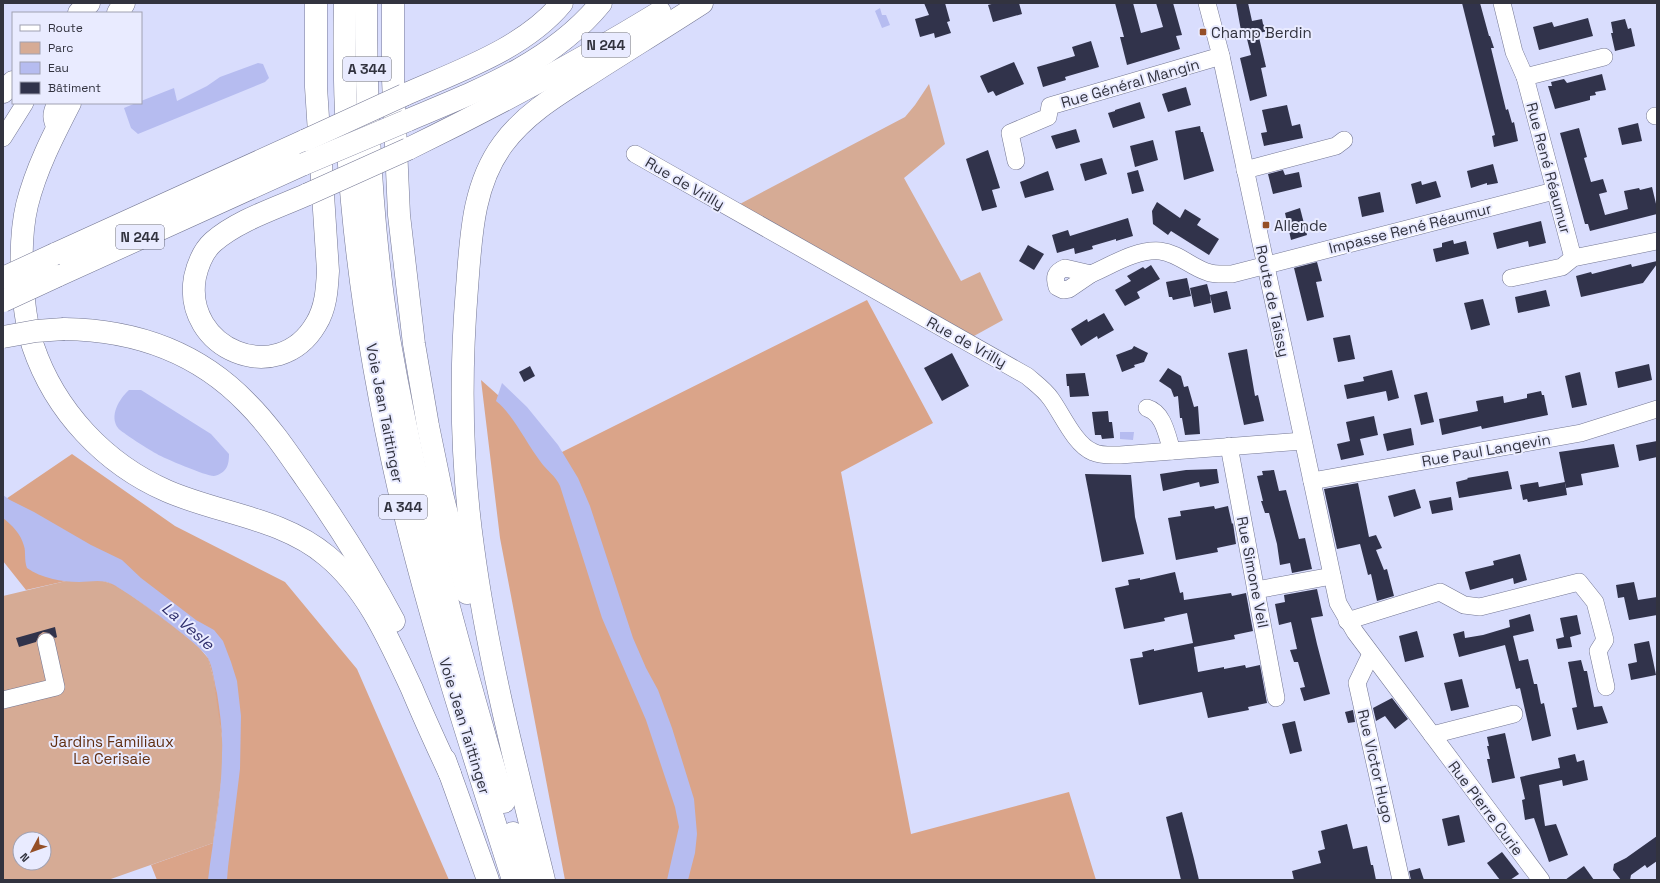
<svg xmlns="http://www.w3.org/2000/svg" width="1660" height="883" viewBox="0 0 1660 883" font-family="'Space Grotesk',sans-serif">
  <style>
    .green { fill: #d6ab95; fill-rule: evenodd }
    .forest { fill: #daa489 }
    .water { fill: #b6bcf0 }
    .building { fill: #31334b }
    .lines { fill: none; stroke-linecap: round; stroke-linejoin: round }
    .minor-casing { stroke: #747793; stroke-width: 18 }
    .highway-casing { stroke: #747793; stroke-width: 23 }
    .minor { stroke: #fff; stroke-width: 17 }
    .highway { stroke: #fff; stroke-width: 22 }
    .highway-bridge-casing { stroke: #747793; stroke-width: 23; stroke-linecap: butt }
    .highway-bridge { stroke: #fff; stroke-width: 22 }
    .poi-dot { fill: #954f27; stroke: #e9ebff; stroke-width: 1.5 }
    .labels { text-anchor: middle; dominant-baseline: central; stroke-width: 4; stroke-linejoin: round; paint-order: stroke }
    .shield { fill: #e9ebff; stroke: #696a79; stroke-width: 1 }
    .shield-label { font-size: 14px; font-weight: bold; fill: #32333f }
    .poi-label { font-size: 15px; fill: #32333f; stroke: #e9ebff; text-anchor: start }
    .street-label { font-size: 15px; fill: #32333f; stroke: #e9ebff }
    .park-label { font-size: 15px; fill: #612f12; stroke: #e9ebff }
    .water-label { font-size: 16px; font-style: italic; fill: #302f6d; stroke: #e9ebff }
  </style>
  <rect width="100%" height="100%" fill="#d9ddfd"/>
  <!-- green -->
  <g class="green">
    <polygon points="929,84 945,144 904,178 961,281 980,272 1003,320 974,336 738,205 905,117 915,105"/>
    <path d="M66 581H103L112 584 128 593 171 625 197 645 208 658 213 676 218 704 222 738V775L213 843 108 880H3V596ZM20 839H44V863H20Z"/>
  </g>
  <!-- forest -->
  <g class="forest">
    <polygon points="867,300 933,423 841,472 911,834 1069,792 1096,880 565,880 500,538 481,380 562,452"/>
    <polygon points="72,454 175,526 285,582 357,669 449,880 157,880 151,865 213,843 222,775 222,738 213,676 207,655 197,645 128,593 109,583 103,581 66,581 26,590 3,561 3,501"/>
  </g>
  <!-- water -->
  <g class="water">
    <polygon points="880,8 882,15 886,15 890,25 882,28 875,11"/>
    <polygon points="258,63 263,64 269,78 265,82 138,134 131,128 124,108 136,103 141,103 141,101 174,88 177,101 207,86 220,77"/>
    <path d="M502 383 527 407 558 445 578 478 590 506 633 638 646 668 658 690 672 728 694 799 697 834 695 853 688 880H667L679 827 675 807 646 720 602 618 560 486C556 476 546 470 540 461 527 444 512 413 496 401Z"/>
    <path d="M129 390H141L211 434 229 454C229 465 227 473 214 476 209 477 163 458 157 454 151 451 121 432 118 428 109 416 119 399 129 390Z"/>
    <polygon points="1120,432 1134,432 1133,440 1120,439"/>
    <path d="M3 495 10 500 34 512 91 545 122 560 141 578 196 620 214 630 223 641 231 662 237 681 241 716 240 769 228 867 227 880H208C213 838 222 796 222 753 223 733 220 713 217 693 214 681 213 668 208 658 203 646 127 591 112 584 102 579 90 582 79 582 62 582 41 578 27 568 24 560 26 552 24 546 21 534 12 525 3 518Z"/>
  </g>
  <!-- building -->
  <g class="building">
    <polygon points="924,3 945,3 950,21 947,22 951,33 935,38 934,33 920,37 915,19 929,15"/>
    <polygon points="995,3 1019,3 1022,14 993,22 988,5"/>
    <polygon points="1115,3 1133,3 1141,33 1163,27 1156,3 1173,3 1182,35 1176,36 1180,49 1127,65 1120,37 1124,37"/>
    <polygon points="1236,3 1248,3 1252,21 1262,19 1263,24 1269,31 1258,33 1266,67 1261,68 1267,96 1250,101 1240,58 1251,55 1246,35 1242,36"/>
    <polygon points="1462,3 1480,3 1489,36 1490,36 1494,48 1491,48 1506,110 1508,109 1512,123 1514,122 1518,141 1494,147 1492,136 1495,135"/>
    <polygon points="1588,18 1593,36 1539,50 1533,27 1552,22 1554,27"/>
    <polygon points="1625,19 1628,29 1631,28 1635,46 1615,51 1611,33 1613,33 1611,22"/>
    <polygon points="1091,41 1099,67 1065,77 1066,80 1043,87 1037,67 1075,56 1072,47"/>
    <polygon points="1014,62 1024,84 996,96 993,91 988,93 980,76"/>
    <polygon points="1602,74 1606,90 1595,92 1596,95 1590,96 1590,100 1555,109 1548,86 1552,86 1551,82 1564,79 1567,83"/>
    <polygon points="1186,87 1191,105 1168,112 1162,94"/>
    <polygon points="1140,102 1145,118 1113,128 1108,113 1115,111 1115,110"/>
    <polygon points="1287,105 1292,126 1300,124 1303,138 1264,146 1261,133 1267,132 1262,110"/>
    <polygon points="1638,123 1642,141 1622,145 1618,128"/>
    <polygon points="1200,126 1201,132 1203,132 1214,171 1184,180 1175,131"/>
    <polygon points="1579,128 1587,157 1584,158 1591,182 1603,179 1607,192 1599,194 1605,215 1628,209 1624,191 1639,188 1640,190 1652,187 1657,208 1657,214 1590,231 1588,224 1585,224 1560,133"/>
    <polygon points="1076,129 1080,142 1056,149 1051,136"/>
    <polygon points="1153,140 1158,160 1135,167 1130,146"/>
    <polygon points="988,150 1000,188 992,190 997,207 982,211 966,159"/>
    <polygon points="1102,158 1107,174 1085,181 1080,164"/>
    <polygon points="1493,164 1498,183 1487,185 1487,183 1471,188 1467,171"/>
    <polygon points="1138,170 1144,191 1132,194 1127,173"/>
    <polygon points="1283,170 1285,175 1299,172 1302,187 1273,194 1268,174"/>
    <polygon points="1048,171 1054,190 1025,198 1020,182"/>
    <polygon points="1421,181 1422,185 1436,181 1441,197 1416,204 1411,184"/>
    <polygon points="1380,192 1384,212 1362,217 1358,197"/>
    <polygon points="1157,202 1180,218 1185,209 1201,219 1197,225 1219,239 1209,255 1171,231 1168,235 1153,224 1152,211"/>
    <polygon points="1300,208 1307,235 1291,240 1285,213"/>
    <polygon points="1128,218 1133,236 1116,241 1116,239 1092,246 1093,249 1075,254 1074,248 1057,253 1052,235 1068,230 1070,236"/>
    <polygon points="1541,221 1546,243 1529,247 1528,241 1497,249 1493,233"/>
    <polygon points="1453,240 1454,244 1466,241 1469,254 1436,262 1433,249 1442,247 1442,243"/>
    <polygon points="1028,245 1044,254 1034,270 1019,261"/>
    <polygon points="1657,261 1657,264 1643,283 1581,297 1576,276 1591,272 1592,274 1631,264 1632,267"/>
    <polygon points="1317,262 1322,281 1316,282 1324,317 1307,321 1294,268"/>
    <polygon points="1151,265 1160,279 1137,292 1140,298 1125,306 1115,290 1131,281 1127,276 1143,267 1145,269"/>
    <polygon points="1187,278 1191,296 1173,300 1172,297 1169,297 1166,282"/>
    <polygon points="1207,284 1210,295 1227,291 1231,309 1214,313 1210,295 1211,303 1194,307 1190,288"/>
    <polygon points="1546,290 1550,306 1518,313 1515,297"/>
    <polygon points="1483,299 1490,325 1471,330 1464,303"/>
    <polygon points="1104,313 1114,330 1098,339 1097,336 1081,346 1071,329 1087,319 1088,322"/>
    <polygon points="1350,335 1355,359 1338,362 1333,338"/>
    <polygon points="1134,346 1148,353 1144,362 1134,365 1135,367 1122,372 1116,355 1132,349"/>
    <polygon points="1247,349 1255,396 1258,395 1264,421 1244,425 1228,353"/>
    <polygon points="952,353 969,386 942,401 924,368"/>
    <polygon points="1649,364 1652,380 1618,388 1615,372"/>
    <polygon points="530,366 535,376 524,382 519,372"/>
    <polygon points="1168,368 1181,376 1184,387 1188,386 1194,407 1198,406 1200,434 1185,435 1182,418 1180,418 1178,396 1174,397 1171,389 1159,381"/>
    <polygon points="1392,370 1399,398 1388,401 1386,391 1347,399 1344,385 1364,381 1363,377"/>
    <polygon points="1580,372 1587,405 1572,408 1565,376"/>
    <polygon points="1085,373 1089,396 1070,397 1069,386 1067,386 1066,374"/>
    <polygon points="1541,391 1542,395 1544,395 1548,415 1482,429 1481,426 1442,435 1439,419 1478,411 1476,401 1503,396 1504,403 1527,398 1527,394"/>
    <polygon points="1427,392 1434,422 1421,425 1414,395"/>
    <polygon points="1108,411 1109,422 1112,422 1114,438 1102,439 1101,435 1095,435 1092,412"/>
    <polygon points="1374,416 1378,435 1360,439 1364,455 1341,460 1337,444 1350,441 1346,422"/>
    <polygon points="1411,428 1414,445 1387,451 1383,434"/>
    <polygon points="1657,441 1657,457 1639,461 1636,445"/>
    <polygon points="1614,444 1619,467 1581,474 1583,485 1566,488 1559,452"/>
    <polygon points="1217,469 1219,483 1200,487 1199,482 1163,491 1160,474 1186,470"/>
    <polygon points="1274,470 1279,491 1286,490 1299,539 1305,538 1312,569 1292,573 1290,563 1280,565 1277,544 1269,513 1265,513 1261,501 1263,501 1257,476 1263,475 1262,471"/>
    <polygon points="1508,471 1512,489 1459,498 1456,482 1468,479 1467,478"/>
    <polygon points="1085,474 1131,475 1135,517 1144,554 1102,562"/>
    <polygon points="1538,482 1539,487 1565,482 1567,495 1528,502 1527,499 1523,500 1520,485"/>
    <polygon points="1358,483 1369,537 1376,535 1382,548 1376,550 1384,570 1387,569 1394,596 1377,601 1371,574 1368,575 1360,544 1337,549 1324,489"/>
    <polygon points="1415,489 1421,508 1394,517 1388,496"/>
    <polygon points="1451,497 1453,510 1432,514 1429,501"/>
    <polygon points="1214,506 1215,509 1228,506 1232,524 1233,523 1236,544 1217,548 1218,552 1176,560 1168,518 1181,516 1180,511"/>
    <polygon points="1520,554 1527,580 1514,584 1513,578 1470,590 1465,572 1494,565 1493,561"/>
    <polygon points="1175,572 1180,593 1183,592 1184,600 1231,593 1232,596 1246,593 1253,631 1234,635 1235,639 1194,647 1198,672 1224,667 1224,669 1245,665 1246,668 1260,665 1267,703 1248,707 1249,710 1208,718 1202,692 1139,705 1130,659 1143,657 1142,652 1154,649 1154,651 1193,643 1187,613 1164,618 1165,621 1124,629 1115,588 1129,585 1128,580 1140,578 1140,580"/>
    <polygon points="1634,582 1638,600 1657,597 1657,615 1629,620 1624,597 1618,598 1616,585"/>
    <polygon points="1317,589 1323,616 1311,618 1317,644 1330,694 1304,701 1300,688 1305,687 1298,662 1294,662 1290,650 1297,649 1291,622 1279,625 1275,604 1285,602 1284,595"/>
    <polygon points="1530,614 1534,631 1513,636 1519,661 1528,659 1534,684 1537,684 1541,704 1544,703 1551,736 1532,741 1520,688 1516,689 1505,645 1459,657 1453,634 1464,631 1465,638 1483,635 1510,627 1509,620"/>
    <polygon points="1577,615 1581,634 1570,637 1572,647 1558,649 1556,639 1564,637 1560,618"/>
    <polygon points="55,627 57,637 55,638 49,633 43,632 39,635 36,642 19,647 16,638"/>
    <polygon points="1417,631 1424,657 1405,662 1399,636"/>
    <polygon points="1649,641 1656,675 1631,680 1628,664 1637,662 1634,644"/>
    <polygon points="1581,660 1584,671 1587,671 1594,707 1602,706 1608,723 1577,730 1572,708 1577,707 1568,662"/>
    <polygon points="1462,679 1469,707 1451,711 1444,683"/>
    <polygon points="1392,698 1408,719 1395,729 1385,716 1376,721 1373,708"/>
    <polygon points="1353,710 1355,722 1348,723 1345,712"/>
    <polygon points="1295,721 1302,751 1290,754 1282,724"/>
    <polygon points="1505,733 1515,778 1492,783 1487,759 1490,759 1487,746 1489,746 1487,737"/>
    <polygon points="1575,754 1577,762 1584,760 1588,780 1563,786 1562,780 1539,785 1545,826 1556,824 1568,855 1549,862 1534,818 1525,820 1522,800 1525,799 1520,777 1560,768 1558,758"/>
    <polygon points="1182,812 1194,859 1199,880 1181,880 1166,817"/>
    <polygon points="1459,815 1465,842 1448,846 1442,819"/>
    <polygon points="1347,824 1353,849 1367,846 1371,865 1373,865 1376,880 1294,880 1292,871 1321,863 1318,851 1325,849 1321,831"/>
    <polygon points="1657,836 1657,861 1647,868 1645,865 1631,875 1630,880 1621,880 1613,870 1614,864 1626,858"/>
    <polygon points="1502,852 1519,874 1510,880 1500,880 1487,863"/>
    <polygon points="1584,866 1594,880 1565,880"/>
    <polygon points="1420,868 1424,880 1411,880 1409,871"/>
  </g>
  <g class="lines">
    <!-- minor casing -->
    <g class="minor-casing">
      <g id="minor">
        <polyline points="1207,3 1221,56 1338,603 1355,632 1541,880"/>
        <polyline points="1502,3 1514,52 1525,77 1573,258"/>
        <polyline points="1525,77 1604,57"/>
        <polyline points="1655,116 1657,116"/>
        <path d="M56 130C51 119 50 114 56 103"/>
        <polyline points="3,138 25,103"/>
        <path d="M635 154 1027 376C1035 383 1045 390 1051 399 1062 414 1075 445 1093 452 1101 456 1111 455 1120 455L1303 441"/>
        <polyline points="1016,161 1010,133 1048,117 1050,106 1221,56"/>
        <polyline points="1245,170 1336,146 1344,140"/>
        <path d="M1065 268 1091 274 1069 289 1063 290 1057 287C1054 277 1055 272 1065 268Z"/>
        <path d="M1091 274C1112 265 1136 249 1160 251 1178 253 1191 267 1207 272 1215 275 1223 274 1232 274L1554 191"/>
        <polyline points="1511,278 1562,267 1573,258 1657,241"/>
        <path d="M1147 408C1164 413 1167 436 1172 451"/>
        <polyline points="1229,446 1276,698"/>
        <polyline points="1312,481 1581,433 1657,409"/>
        <polyline points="1256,590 1332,576"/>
        <polyline points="1347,621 1440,592 1464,605 1480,607 1579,582 1595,602 1605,640 1598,651 1606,687"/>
        <polyline points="1371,654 1357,683 1401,880"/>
        <polyline points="3,700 56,687 46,642"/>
        <polyline points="1432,735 1514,714"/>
      </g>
    </g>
    <!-- highway casing -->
    <g class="highway-casing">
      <g id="highway">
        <path d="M345 3C341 164 363 333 399 490 430 622 472 751 513 880"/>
        <path d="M366 3C366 114 371 228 389 338 416 495 459 649 504 802"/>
        <polyline points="393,3 393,79 399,215 414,344 428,426 442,494 467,593"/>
        <polyline points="79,13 89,3"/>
        <polyline points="118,13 124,3"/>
        <polyline points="3,92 13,82"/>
        <path d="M404 95C458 71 524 49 562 3"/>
        <path d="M70 103C53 136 36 169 27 205 21 230 21 255 22 280 24 302 26 325 33 346 55 411 105 464 167 491 220 514 282 518 327 556 368 590 390 642 412 689 424 718 437 746 450 774"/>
        <path d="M406 121C477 91 551 64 601 3"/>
        <path d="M408 149C494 107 578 62 660 12"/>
        <path d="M308 194C277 208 238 220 213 242 203 251 198 264 195 277 182 349 278 389 316 324 326 308 327 289 328 271L316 87V3"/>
        <polyline points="55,254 306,140"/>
        <polyline points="57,276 304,164"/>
        <path d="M64 329C134 330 197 351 247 403 270 426 288 453 306 479 339 526 367 570 394 621"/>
        <polyline points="445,760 488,880"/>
        <polyline points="513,833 529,880"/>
        <path d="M544 880C517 770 488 660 473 547 461 461 460 374 467 288 471 238 472 186 503 144 528 110 566 90 601 67 634 46 668 25 702 3"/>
      </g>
    </g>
    <!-- minor -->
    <use href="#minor" class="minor"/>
    <!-- highway -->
    <use href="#highway" class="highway"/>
    <!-- highway-bridge casing -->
    <g class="highway-bridge-casing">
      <g id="highway-bridge">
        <polyline points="306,140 404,95"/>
        <polyline points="304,164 406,121"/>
        <polyline points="308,194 408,149"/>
        <polyline points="3,278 55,254"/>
        <polyline points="3,301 57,276"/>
        <polyline points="3,337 36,331 64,329"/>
      </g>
    </g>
    <!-- highway-bridge -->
    <use href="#highway-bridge" class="highway-bridge"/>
  </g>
  <!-- markers -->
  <g class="poi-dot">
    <rect x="1199" y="28" width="8" height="8" rx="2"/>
    <rect x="1262" y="221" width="8" height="8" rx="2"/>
  </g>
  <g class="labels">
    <!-- shield labels -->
    <g class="shield">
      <rect x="582" y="33" width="48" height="24" rx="3"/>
      <rect x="343" y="57" width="48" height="24" rx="3"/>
      <rect x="116" y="225" width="48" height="24" rx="3"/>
      <rect x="379" y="495" width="48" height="24" rx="3"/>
    </g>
    <g class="shield-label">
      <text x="606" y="45">N 244</text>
      <text x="367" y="69">A 344</text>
      <text x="140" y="237">N 244</text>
      <text x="403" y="507">A 344</text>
    </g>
    <!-- poi labels -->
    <g class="poi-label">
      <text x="1211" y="32">Champ Berdin</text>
      <text x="1274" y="225">Allende</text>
    </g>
    <!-- street labels -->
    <g class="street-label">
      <text transform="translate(1130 83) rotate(-16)">Rue Général Mangin</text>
      <text transform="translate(1549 168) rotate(75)">Rue René Réaumur</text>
      <text transform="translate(685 183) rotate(30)">Rue de Vrilly</text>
      <text transform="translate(1410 228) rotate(-14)">Impasse René Réaumur</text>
      <text transform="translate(1273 301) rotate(78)">Route de Taissy</text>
      <text transform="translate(967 342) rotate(29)">Rue de Vrilly</text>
      <text transform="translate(385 413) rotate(79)">Voie Jean Taittinger</text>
      <text transform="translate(1486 450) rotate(-10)">Rue Paul Langevin</text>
      <text transform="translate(1253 572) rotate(79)">Rue Simone Veil</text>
      <text transform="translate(465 726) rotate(73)">Voie Jean Taittinger</text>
      <text transform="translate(1376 766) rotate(77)">Rue Victor Hugo</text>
      <text transform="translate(1486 808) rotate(53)">Rue Pierre Curie</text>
    </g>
    <!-- park labels -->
    <g class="park-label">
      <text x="112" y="741">Jardins Familiaux<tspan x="112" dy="17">La Cerisaie</tspan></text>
    </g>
    <!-- water labels -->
    <g class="water-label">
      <text transform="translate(188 626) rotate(41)">La Vesle</text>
    </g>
  </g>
  <!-- border -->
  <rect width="1660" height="883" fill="none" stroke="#32333f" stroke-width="8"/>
  <!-- legend -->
  <rect x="12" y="12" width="130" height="92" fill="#e9ebff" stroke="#a0a1b2"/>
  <rect x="20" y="25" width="20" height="6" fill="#ffffff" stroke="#a0a1b2"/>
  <text x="48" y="32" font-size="12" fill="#32333f">Route</text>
  <rect x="20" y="42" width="20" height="12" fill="#d6ab95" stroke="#a0a1b2"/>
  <text x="48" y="52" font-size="12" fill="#32333f">Parc</text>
  <rect x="20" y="62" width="20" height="12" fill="#b6bcf0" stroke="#a0a1b2"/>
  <text x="48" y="72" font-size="12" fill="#32333f">Eau</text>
  <rect x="20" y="82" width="20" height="12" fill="#31334b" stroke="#a0a1b2"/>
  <text x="48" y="92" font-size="12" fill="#32333f">Bâtiment</text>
  <!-- north arrow -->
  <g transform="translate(32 851) rotate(229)"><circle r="19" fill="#e9ebff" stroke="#a0a1b2"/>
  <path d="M0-3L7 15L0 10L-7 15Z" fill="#954f27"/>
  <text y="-6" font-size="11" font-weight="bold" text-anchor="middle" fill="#32333f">N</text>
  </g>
</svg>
